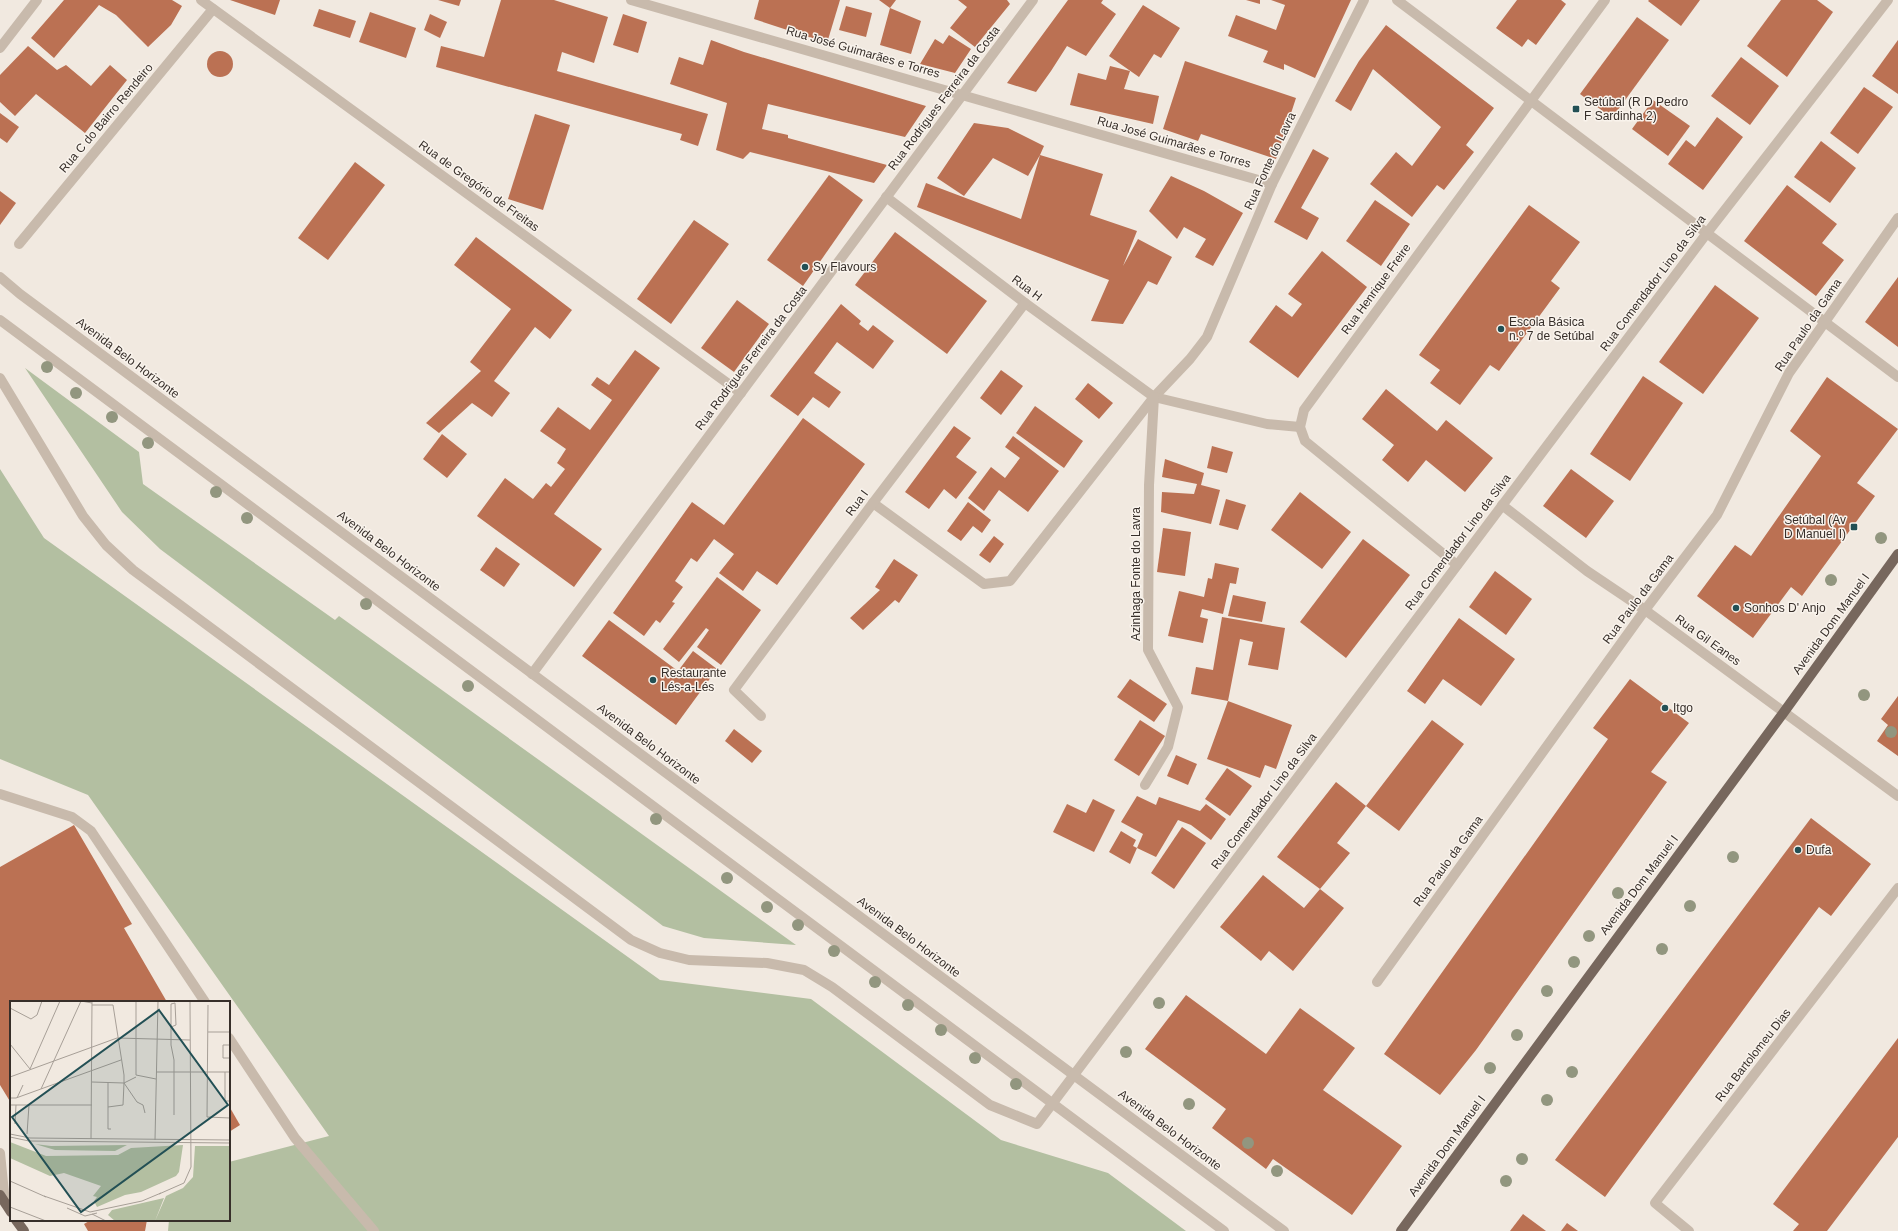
<svg xmlns="http://www.w3.org/2000/svg" width="1898" height="1231" viewBox="0 0 1898 1231" font-family="Helvetica,sans-serif">
  <style>
    .green { fill: #b3bfa1 }
    .building { fill: #bb7153 }
    .lines { fill: none; stroke-linecap: round; stroke-linejoin: round }
    .minor { stroke: #c8baac; stroke-width: 10 }
    .major { stroke: #77675d; stroke-width: 10 }
    .tree { fill: #92967f }
    .poi-dot { fill: #235055; stroke: #f9f3ec; stroke-width: 1.5 }
    .labels { text-anchor: middle; dominant-baseline: central; stroke-width: 3; stroke-linejoin: round; paint-order: stroke }
    .street-label { font-size: 12px; fill: #372f2a; stroke: #f9f3ec }
    .poi-label { font-size: 12px; fill: #372f2a; stroke: #f9f3ec; text-anchor: start }
    .inset-road { fill: none; stroke: #a79f97; stroke-width: 1 }
    .view { fill: #235055; fill-opacity: 0.15; stroke: #235055; stroke-width: 2 }
    .inset-edge { fill: none; stroke: #372f2a; stroke-width: 2 }
  </style>
  <rect width="100%" height="100%" fill="#f1e9e0"/>
  <!-- green -->
  <g class="green">
    <polygon points="25,368 139,452 143,484 335,620 339,616 796,945 704,938 663,926 160,549 122,512"/>
    <polygon points="0,469 44,538 660,980 811,999 1001,1140 1108,1173 1186,1231 168,1231 169,1220 229,1220 229,1162 329,1136 88,795 0,759"/>
  </g>
  <!-- building -->
  <g class="building">
    <polygon points="64,0 172,0 182,6 171,25 148,47 116,15 99,5 54,58 31,38"/>
    <polygon points="230,0 280,0 275,15"/>
    <polygon points="438,0 461,0 459,6"/>
    <polygon points="501,0 554,0 608,17 594,63 562,52 557,71 708,114 698,146 680,140 682,134 436,67 441,46 484,57"/>
    <polygon points="759,0 840,0 827,43 754,19"/>
    <polygon points="879,0 896,0 890,8 921,21 911,54 880,45 890,8"/>
    <polygon points="958,0 1007,0 1010,4 975,47 950,28 967,7"/>
    <polygon points="1068,0 1103,0 1101,3 1116,14 1086,56 1067,46 1051,71 1036,92 1007,83"/>
    <polygon points="1246,0 1260,0 1260,4"/>
    <polygon points="1271,0 1351,0 1315,78 1284,64 1284,70 1263,62 1268,51 1228,36 1236,15 1276,30 1285,5"/>
    <polygon points="1517,0 1561,0 1566,4 1536,45 1528,39 1522,47 1496,28"/>
    <polygon points="1649,0 1700,0 1681,26 1648,1"/>
    <polygon points="1781,0 1817,0 1833,12 1787,77 1747,46"/>
    <polygon points="1143,5 1180,28 1161,58 1154,54 1139,77 1109,56"/>
    <polygon points="846,6 872,13 866,37 839,30"/>
    <polygon points="319,9 356,21 350,38 313,26"/>
    <polygon points="370,12 416,28 406,58 359,42"/>
    <polygon points="430,14 447,22 440,38 424,30"/>
    <polygon points="623,14 647,22 638,53 613,45"/>
    <polygon points="1637,17 1669,40 1612,118 1580,94"/>
    <polygon points="1386,25 1494,108 1466,145 1474,152 1444,190 1437,185 1412,217 1370,184 1396,152 1412,166 1441,127 1373,69 1351,111 1335,101 1359,61"/>
    <polygon points="949,35 971,49 955,73 920,64 935,39 943,44"/>
    <polygon points="711,40 744,52 926,106 905,137 768,104 762,129 788,135 788,138 887,165 874,183 750,152 743,159 716,150 727,103 670,84 679,57 703,65"/>
    <polygon points="1898,40 1898,94 1872,76"/>
    <polygon points="28,46 57,70 66,65 91,86 110,65 127,80 85,133 36,94 15,116 0,102 0,75"/>
    <circle cx="220" cy="64" r="13"/>
    <polygon points="1741,57 1779,86 1750,125 1711,96"/>
    <polygon points="1185,61 1296,98 1276,159 1201,134 1198,141 1163,129"/>
    <polygon points="1110,66 1130,71 1124,89 1159,96 1153,124 1070,105 1078,73 1106,80"/>
    <polygon points="1864,87 1893,107 1858,154 1830,133"/>
    <polygon points="1653,100 1690,126 1668,156 1632,129"/>
    <polygon points="0,113 19,127 7,143 0,138"/>
    <polygon points="535,114 570,125 543,210 508,199"/>
    <polygon points="1717,117 1743,137 1703,190 1668,164 1686,140 1695,147"/>
    <polygon points="974,123 1008,128 1044,146 1040,155 1103,174 1090,215 1137,231 1123,266 1138,239 1172,257 1157,285 1148,281 1123,324 1091,321 1109,280 917,207 926,183 1021,219 1040,155 1028,176 993,158 964,196 937,178"/>
    <polygon points="1821,141 1856,168 1830,203 1794,177"/>
    <polygon points="1313,149 1329,158 1301,208 1319,218 1307,240 1274,222"/>
    <polygon points="355,162 385,185 328,260 298,238"/>
    <polygon points="829,175 863,200 803,286 767,260"/>
    <polygon points="1171,176 1204,191 1243,213 1213,266 1195,257 1206,239 1184,227 1177,239 1149,211"/>
    <polygon points="1787,185 1837,224 1822,243 1844,260 1816,296 1744,241"/>
    <polygon points="0,191 16,203 0,225"/>
    <polygon points="1375,200 1410,224 1381,266 1346,241"/>
    <polygon points="1529,205 1580,242 1551,281 1560,288 1499,371 1490,365 1460,405 1430,383 1440,370 1419,355"/>
    <polygon points="694,220 729,244 671,324 637,299"/>
    <polygon points="895,232 987,301 947,354 855,285"/>
    <polygon points="476,237 572,310 550,339 535,327 494,381 510,393 492,417 472,403 439,433 426,423 481,371 470,362 511,309 454,265"/>
    <polygon points="1322,251 1367,287 1298,378 1249,342 1276,305 1292,317 1302,304 1288,294"/>
    <polygon points="1898,277 1898,347 1865,322"/>
    <polygon points="1715,285 1759,318 1703,394 1659,362"/>
    <polygon points="737,300 769,324 734,372 701,348"/>
    <polygon points="841,304 861,321 859,324 868,331 873,325 894,341 873,369 837,342 814,373 841,392 829,408 813,397 798,416 770,396"/>
    <polygon points="635,350 660,368 554,514 602,549 574,587 477,516 505,478 533,499 546,483 551,487 565,469 557,463 566,449 540,431 558,407 590,430 612,400 591,385 597,377 609,385"/>
    <polygon points="1001,370 1023,386 1001,415 980,398"/>
    <polygon points="1643,376 1683,403 1630,481 1590,454"/>
    <polygon points="1827,377 1898,429 1857,483 1875,496 1802,596 1791,587 1753,638 1697,596 1735,545 1751,556 1821,456 1790,431"/>
    <polygon points="1088,383 1113,403 1099,419 1075,399"/>
    <polygon points="1386,389 1437,431 1446,420 1493,458 1465,492 1426,460 1408,482 1382,460 1394,445 1362,419"/>
    <polygon points="1035,406 1083,441 1064,468 1016,433"/>
    <polygon points="803,418 865,464 777,585 757,571 743,591 719,573 734,554 714,539 697,562 691,558 675,581 683,587 672,602 675,603 660,623 656,620 644,636 613,613 692,502 724,525"/>
    <polygon points="954,426 971,438 956,457 977,472 956,499 944,489 929,509 905,492"/>
    <polygon points="442,434 467,454 447,478 423,459"/>
    <polygon points="1013,436 1059,471 1028,512 999,490 984,511 968,498 991,467 1005,478 1020,458 1005,447"/>
    <polygon points="1212,446 1233,452 1227,473 1207,468"/>
    <polygon points="1165,459 1204,473 1201,485 1220,490 1211,524 1161,512 1162,492 1194,494 1197,484 1162,477"/>
    <polygon points="1571,469 1614,501 1586,538 1543,506"/>
    <polygon points="1300,492 1351,532 1322,569 1271,530"/>
    <polygon points="1226,499 1246,505 1238,530 1219,525"/>
    <polygon points="968,502 991,520 982,533 973,526 961,541 947,531"/>
    <polygon points="1163,528 1191,532 1185,576 1157,572"/>
    <polygon points="994,536 1004,544 990,563 979,555"/>
    <polygon points="1363,539 1410,575 1346,658 1300,622"/>
    <polygon points="496,547 520,564 504,587 480,570"/>
    <polygon points="894,559 918,575 899,603 895,600 863,630 850,618 880,590 875,587"/>
    <polygon points="1215,563 1239,568 1236,584 1230,583 1223,614 1202,609 1200,617 1208,619 1203,643 1168,636 1179,591 1204,597 1208,578 1212,579"/>
    <polygon points="1495,571 1532,599 1506,635 1469,607"/>
    <polygon points="717,577 761,610 721,665 697,647 709,630 706,628 679,662 663,649"/>
    <polygon points="1233,595 1266,602 1262,622 1228,616"/>
    <polygon points="1222,617 1285,628 1278,670 1248,665 1253,642 1240,639 1228,701 1191,694 1196,667 1213,670"/>
    <polygon points="1459,618 1515,659 1481,706 1443,679 1425,704 1407,691"/>
    <polygon points="609,620 678,671 693,651 717,669 676,725 582,656"/>
    <polygon points="1130,679 1167,704 1154,722 1117,697"/>
    <polygon points="1630,679 1689,723 1651,772 1667,782 1476,1050 1440,1095 1384,1054 1608,739 1593,728"/>
    <polygon points="1898,696 1898,756 1877,741 1888,725 1881,719"/>
    <polygon points="1228,701 1292,725 1276,769 1265,765 1260,778 1207,759"/>
    <polygon points="1140,720 1165,736 1139,776 1114,760"/>
    <polygon points="1432,720 1464,744 1399,831 1366,806 1337,843 1350,853 1320,889 1344,908 1293,971 1269,951 1261,961 1220,927 1263,875 1304,908 1320,889 1277,857 1336,782 1366,806"/>
    <polygon points="734,729 762,751 752,763 725,741"/>
    <polygon points="1176,755 1197,764 1188,785 1167,776"/>
    <polygon points="1227,768 1252,786 1230,816 1205,799"/>
    <polygon points="1137,796 1156,805 1159,797 1200,811 1206,804 1226,819 1211,840 1191,825 1178,820 1156,857 1137,848 1143,834 1121,822"/>
    <polygon points="1093,799 1115,810 1094,852 1053,832 1067,804 1086,813"/>
    <polygon points="1811,818 1871,864 1831,916 1819,907 1605,1197 1555,1160"/>
    <polygon points="74,825 132,924 124,928 167,1002 11,1002 11,1103 0,1085 0,867"/>
    <polygon points="1182,827 1206,843 1174,889 1151,873"/>
    <polygon points="1121,831 1136,840 1133,846 1137,848 1130,864 1109,852"/>
    <polygon points="1186,995 1266,1054 1300,1008 1355,1048 1323,1090 1402,1146 1352,1215 1273,1159 1266,1169 1212,1128 1226,1109 1145,1049"/>
    <polygon points="1898,1038 1898,1137 1827,1231 1793,1231 1799,1224 1773,1204"/>
    <polygon points="229,1106 240,1125 229,1132"/>
    <polygon points="1523,1214 1546,1231 1510,1231"/>
    <polygon points="91,1220 147,1220 145,1231 88,1231 84,1224"/>
    <polygon points="1567,1223 1578,1231 1561,1231"/>
  </g>
  <g class="lines">
    <!-- minor -->
    <g class="minor">
      <polyline points="201,0 741,393"/>
      <polyline points="631,0 1272,184"/>
      <polyline points="1397,0 1898,377"/>
      <polyline points="0,48 37,0"/>
      <polyline points="886,197 1025,303 1154,397 1190,359 1207,337 1272,184 1364,0"/>
      <polyline points="19,244 213,9"/>
      <polyline points="0,277 20,294 1284,1231"/>
      <polyline points="0,320 1224,1231"/>
      <polyline points="0,378 83,516 106,545 133,570 631,940 660,953 689,960 767,963 804,970 832,987 990,1105 1037,1124 1707,233 1888,0"/>
      <polyline points="1154,397 1267,424 1300,427"/>
      <polyline points="873,503 984,584 1010,581 1154,397"/>
      <polyline points="1502,505 1587,571 1645,610 1898,796"/>
      <polyline points="1457,565 1305,441 1300,427 1304,410 1605,0"/>
      <polyline points="532,674 1033,0"/>
      <polyline points="761,716 734,690 873,503 1025,303"/>
      <polyline points="1145,785 1168,747 1178,707 1148,650 1149,485 1154,397"/>
      <polyline points="0,794 72,817 91,831 205,1002"/>
      <polyline points="1377,982 1645,610 1717,515 1789,373 1898,218"/>
      <polyline points="229,1038 295,1138 374,1231"/>
      <polyline points="0,1153 5,1203"/>
      <polyline points="1689,1231 1655,1203 1898,888"/>
    </g>
    <!-- major -->
    <g class="major">
      <polyline points="0,1195 11,1212"/>
      <polyline points="16,1220 24,1231"/>
      <polyline points="1401,1231 1784,712 1898,554"/>
    </g>
  </g>
  <!-- trees -->
  <g class="tree">
    <circle cx="47" cy="367" r="6"/>
    <circle cx="76" cy="393" r="6"/>
    <circle cx="112" cy="417" r="6"/>
    <circle cx="148" cy="443" r="6"/>
    <circle cx="216" cy="492" r="6"/>
    <circle cx="247" cy="518" r="6"/>
    <circle cx="1881" cy="538" r="6"/>
    <circle cx="1831" cy="580" r="6"/>
    <circle cx="366" cy="604" r="6"/>
    <circle cx="468" cy="686" r="6"/>
    <circle cx="1864" cy="695" r="6"/>
    <circle cx="1891" cy="732" r="6"/>
    <circle cx="656" cy="819" r="6"/>
    <circle cx="1733" cy="857" r="6"/>
    <circle cx="727" cy="878" r="6"/>
    <circle cx="1618" cy="893" r="6"/>
    <circle cx="1690" cy="906" r="6"/>
    <circle cx="767" cy="907" r="6"/>
    <circle cx="798" cy="925" r="6"/>
    <circle cx="1589" cy="936" r="6"/>
    <circle cx="1662" cy="949" r="6"/>
    <circle cx="834" cy="951" r="6"/>
    <circle cx="1574" cy="962" r="6"/>
    <circle cx="875" cy="982" r="6"/>
    <circle cx="1547" cy="991" r="6"/>
    <circle cx="1159" cy="1003" r="6"/>
    <circle cx="908" cy="1005" r="6"/>
    <circle cx="941" cy="1030" r="6"/>
    <circle cx="1517" cy="1035" r="6"/>
    <circle cx="1126" cy="1052" r="6"/>
    <circle cx="975" cy="1058" r="6"/>
    <circle cx="1490" cy="1068" r="6"/>
    <circle cx="1572" cy="1072" r="6"/>
    <circle cx="1016" cy="1084" r="6"/>
    <circle cx="1547" cy="1100" r="6"/>
    <circle cx="1189" cy="1104" r="6"/>
    <circle cx="1248" cy="1143" r="6"/>
    <circle cx="1522" cy="1159" r="6"/>
    <circle cx="1277" cy="1171" r="6"/>
    <circle cx="1506" cy="1181" r="6"/>
  </g>
  <!-- markers -->
  <g class="poi-dot">
    <rect x="1572" y="105" width="8" height="8" rx="2"/>
    <circle cx="805" cy="267" r="4"/>
    <circle cx="1501" cy="329" r="4"/>
    <rect x="1850" y="523" width="8" height="8" rx="2"/>
    <circle cx="1736" cy="608" r="4"/>
    <circle cx="653" cy="680" r="4"/>
    <circle cx="1665" cy="708" r="4"/>
    <circle cx="1798" cy="850" r="4"/>
  </g>
  <g class="labels">
    <!-- street labels -->
    <g class="street-label">
      <text transform="translate(863 52) rotate(16)">Rua José Guimarães e Torres</text>
      <text transform="translate(944 98) rotate(-53)">Rua Rodrigues Ferreira da Costa</text>
      <text transform="translate(106 118) rotate(-50)">Rua C do Bairro Rendeiro</text>
      <text transform="translate(1174 142) rotate(16)">Rua José Guimarães e Torres</text>
      <text transform="translate(1270 161) rotate(-65)">Rua Fonte do Lavra</text>
      <text transform="translate(479 186) rotate(36)">Rua de Gregório de Freitas</text>
      <text transform="translate(1653 283) rotate(-53)">Rua Comendador Lino da Silva</text>
      <text transform="translate(1027 288) rotate(37)">Rua H</text>
      <text transform="translate(1376 289) rotate(-54)">Rua Henrique Freire</text>
      <text transform="translate(1808 325) rotate(-56)">Rua Paulo da Gama</text>
      <text transform="translate(128 358) rotate(37)">Avenida Belo Horizonte</text>
      <text transform="translate(751 358) rotate(-53)">Rua Rodrigues Ferreira da Costa</text>
      <text transform="translate(857 503) rotate(-53)">Rua I</text>
      <text transform="translate(1458 542) rotate(-53)">Rua Comendador Lino da Silva</text>
      <text transform="translate(389 551) rotate(37)">Avenida Belo Horizonte</text>
      <text transform="translate(1136 574) rotate(-90)">Azinhaga Fonte do Lavra</text>
      <text transform="translate(1638 599) rotate(-53)">Rua Paulo da Gama</text>
      <text transform="translate(1831 624) rotate(-54)">Avenida Dom Manuel I</text>
      <text transform="translate(1708 640) rotate(36)">Rua Gil Eanes</text>
      <text transform="translate(649 744) rotate(37)">Avenida Belo Horizonte</text>
      <text transform="translate(1264 801) rotate(-53)">Rua Comendador Lino da Silva</text>
      <text transform="translate(1448 861) rotate(-54)">Rua Paulo da Gama</text>
      <text transform="translate(1639 885) rotate(-53)">Avenida Dom Manuel I</text>
      <text transform="translate(909 937) rotate(37)">Avenida Belo Horizonte</text>
      <text transform="translate(1753 1055) rotate(-52)">Rua Bartolomeu Dias</text>
      <text transform="translate(1170 1130) rotate(37)">Avenida Belo Horizonte</text>
      <text transform="translate(1447 1146) rotate(-54)">Avenida Dom Manuel I</text>
    </g>
    <!-- poi labels -->
    <g class="poi-label">
      <text x="1584" y="102">Setúbal (R D Pedro<tspan x="1584" dy="14">F Sardinha 2)</tspan></text>
      <text x="813" y="267">Sy Flavours</text>
      <text x="1509" y="322">Escola Básica<tspan x="1509" dy="14">n.º 7 de Setúbal</tspan></text>
      <text x="1846" y="520" text-anchor="end">Setúbal (Av<tspan x="1846" dy="14">D Manuel I)</tspan></text>
      <text x="1744" y="608">Sonhos D' Anjo</text>
      <text x="661" y="673">Restaurante<tspan x="661" dy="14">Lés-a-Lés</tspan></text>
      <text x="1673" y="708">Itgo</text>
      <text x="1806" y="850">Dufa</text>
    </g>
  </g>
  <!-- overview -->
  <g transform="translate(10 1001)">
    <rect width="220" height="220" fill="#f1e9e0"/>
    <path d="M0 141 36 155 108 154 121 147 173 144 169 171 166 175 131 191 115 194 87 206 84 200 87 196 83 195 91 185 54 172 40 175 0 157ZM25 143 41 145 117 144 105 150 45 149ZM185 145H220V220H145L156 195 173 187 183 176ZM154 197 145 220H105L98 214 102 209Z" fill="#b3bfa1"/>
    <path class="inset-road" d="M126 0V74L146 78M198 4 197 116 220 117M0 7 21 18 27 14 32 0M161 26 166 24 165 2 161 3V44L164 59V114M198 31H220M0 43 20 68 50 0M220 44H213V57H220M146 71H220M215 71V100H220M0 76 107 37 180 39M82 81 114 82V74L103 4H82M98 82V128H101M114 82 127 101 133 104 135 112M114 82 126 76M31 88 71 0 82 2M0 97H6L111 59M7 97 13 84M0 104H82M98 106 113 104 114 82M5 123 6 104M0 133 20 137 220 139M17 133 19 104M0 136 19 140 220 142M81 138 82 0M145 139 148 0M0 180 36 196M149 193 174 182 181 166 180 0M34 195 80 211 132 200 151 192M0 206 36 220M57 207 75 215 87 212M82 213 96 220"/>
    <path class="view" d="M149 9 218 104 71 211 2 116Z"/>
    <rect width="220" height="220" class="inset-edge"/>
  </g>
</svg>
